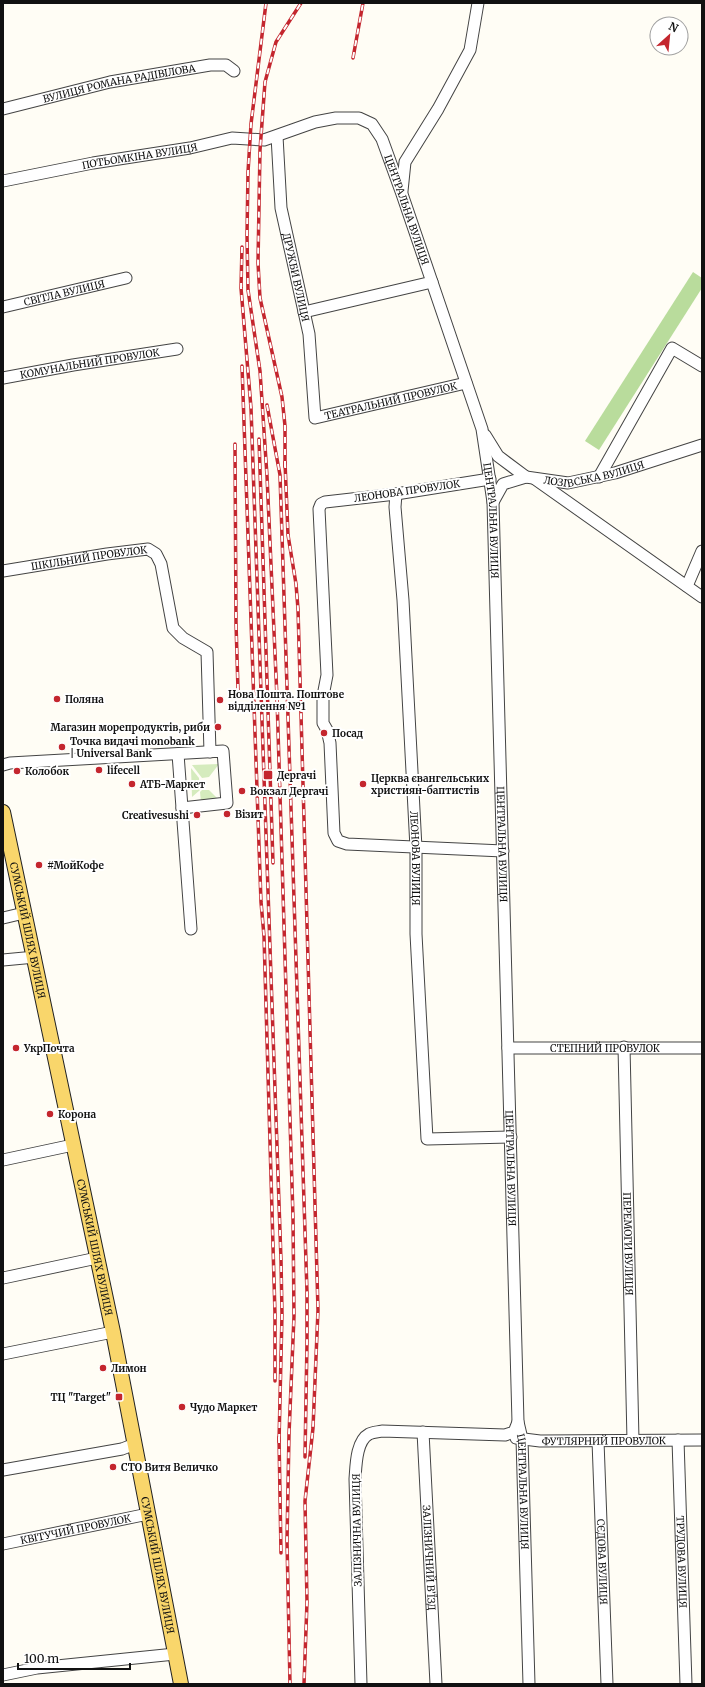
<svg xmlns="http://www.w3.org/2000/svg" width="705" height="1687" viewBox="0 0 705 1687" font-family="Merriweather,serif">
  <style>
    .green { fill: #d5ebbd }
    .forest { fill: #b9dc9c }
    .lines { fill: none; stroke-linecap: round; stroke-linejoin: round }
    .minor-casing { stroke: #444; stroke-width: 13 }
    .major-casing { stroke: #222; stroke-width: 16 }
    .minor { stroke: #fff; stroke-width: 11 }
    .major { stroke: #f9d66b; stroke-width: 14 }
    .rail-casing { stroke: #c4262e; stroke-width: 3.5 }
    .rail { stroke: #fff; stroke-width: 2; stroke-dasharray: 6; stroke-linecap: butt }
    .poi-dot { fill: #c4262e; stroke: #fff; stroke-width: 1.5 }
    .labels { text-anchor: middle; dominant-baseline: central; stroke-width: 4; stroke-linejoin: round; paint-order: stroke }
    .street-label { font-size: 10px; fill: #111; stroke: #fff }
    .poi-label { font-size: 10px; font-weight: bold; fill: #111; stroke: #fff; text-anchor: start }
  </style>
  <rect width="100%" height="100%" fill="#fffdf5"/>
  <!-- green -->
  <g class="green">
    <polygon points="219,764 209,777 202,778 192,765"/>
    <polygon points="191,768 199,778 200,790 192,797"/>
    <polygon points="202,790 209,790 220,801 201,802 200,792"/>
  </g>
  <!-- forest -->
  <polygon class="forest" points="693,272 702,278 702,288 599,450 585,441"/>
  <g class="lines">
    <!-- minor casing -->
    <g class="minor-casing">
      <g id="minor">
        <path id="s1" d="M3 109 110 82 210 65H226L234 71"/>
        <path id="s2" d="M277 136 281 208 309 334 315 418 466 383"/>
        <path id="s3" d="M3 181 93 163 190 148 232 138 264 140 315 122 336 118H359L372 124 382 139 402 194 482 429 493 502 518 1422 522 1439 529 1684"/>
        <polyline points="402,191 405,162 438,109 470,50 478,3"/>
        <path id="s4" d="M3 307 126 278"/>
        <polyline points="304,312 432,282"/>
        <path id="s5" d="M3 378 73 365 177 349"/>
        <polyline points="485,435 498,456 526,477"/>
        <polyline points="599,477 672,348 702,366"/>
        <polyline points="490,479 396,494 325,502 321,504 319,509 327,675 323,696 323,723 327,730 330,743 334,833 338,841 347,844 503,851"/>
        <polyline points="535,479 702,597"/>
        <path id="s6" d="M396 494 395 507 403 600 416 848V934L427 1139 511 1137"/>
        <path id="s7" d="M493 502 503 484 526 477 568 483 615 473 702 445"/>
        <path id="s8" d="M3 571 107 554 148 549 156 554 161 564 173 628 183 638 207 652 210 752"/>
        <polyline points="687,586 702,551"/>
        <polyline points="178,754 191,929"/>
        <polyline points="3,765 10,763 223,751 227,803 182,808"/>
        <polyline points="3,918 24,913"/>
        <polyline points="3,960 35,957"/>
        <path id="s9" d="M624 1047 633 1440"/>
        <path id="s10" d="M508 1048H702"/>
        <polyline points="3,1160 73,1145"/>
        <polyline points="3,1278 97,1258"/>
        <polyline points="3,1354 113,1332"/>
        <path id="s11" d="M423 1432 436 1684"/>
        <path id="s12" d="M516 1438 540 1441 702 1440"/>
        <path id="s13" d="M678 1440 686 1684"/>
        <path id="s14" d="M598 1441 607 1684"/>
        <polyline points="3,1470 122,1449 135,1444"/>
        <path id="s15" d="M3 1544 148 1514"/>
        <polyline points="3,1675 37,1668 175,1654"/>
        <path d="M361 1684 355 1479C356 1466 356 1441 369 1434 373 1432 378 1432 382 1431L505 1435 514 1432 518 1422"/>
      </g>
    </g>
    <!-- major casing -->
    <g class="major-casing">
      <g id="major">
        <path id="s16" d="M3 812 113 1332 181 1684"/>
      </g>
    </g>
    <!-- minor -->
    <use href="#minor" class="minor"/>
    <!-- major -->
    <use href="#major" class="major"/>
    <!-- rail casing -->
    <g class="rail-casing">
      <g id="rail">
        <polyline points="266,3 251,124 248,172 247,235 248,290 260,371 267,476 277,698 293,1217 294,1316 289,1434 287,1541 290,1684"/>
        <polyline points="353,58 363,3"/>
        <polyline points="242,247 241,288 251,408 281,1260 282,1314 279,1442"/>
        <polyline points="242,366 261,902 264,936 275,1314 275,1381"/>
        <polyline points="267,405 280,475 307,1292 307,1342 305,1457"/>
        <polyline points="259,439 273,863"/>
        <polyline points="235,444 236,623 238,690"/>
        <polyline points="285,462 288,535 296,584 298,609 318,1310 313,1428 305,1501 307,1602 304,1684"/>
        <polyline points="285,467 285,426 282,397 260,298 258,263 260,150 265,82 276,42 301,3"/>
        <polyline points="279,1437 281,1553"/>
      </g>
    </g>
    <!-- rail -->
    <use href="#rail" class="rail"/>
  </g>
  <!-- markers -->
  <g class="poi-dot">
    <circle cx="57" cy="699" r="4"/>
    <circle cx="220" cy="700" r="4"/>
    <circle cx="218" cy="727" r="4"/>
    <circle cx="324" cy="733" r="4"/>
    <circle cx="62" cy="747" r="4"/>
    <circle cx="99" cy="770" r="4"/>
    <circle cx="17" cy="771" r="4"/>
    <rect x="263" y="770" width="10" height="10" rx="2"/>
    <circle cx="132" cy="784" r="4"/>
    <circle cx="363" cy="784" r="4"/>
    <circle cx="242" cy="791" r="4"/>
    <circle cx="227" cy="814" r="4"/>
    <circle cx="197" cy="815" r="4"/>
    <circle cx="39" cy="865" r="4"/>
    <circle cx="16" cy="1048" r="4"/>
    <circle cx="50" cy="1114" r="4"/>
    <circle cx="103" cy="1368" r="4"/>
    <rect x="115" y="1393" width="8" height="8" rx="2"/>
    <circle cx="182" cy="1407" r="4"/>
    <circle cx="113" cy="1467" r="4"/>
  </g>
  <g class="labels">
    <!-- street labels -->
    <g class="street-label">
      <text stroke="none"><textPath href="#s1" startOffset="119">ВУЛИЦЯ РОМАНА РАДІВІЛОВА</textPath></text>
      <text stroke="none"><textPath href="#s3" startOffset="139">ПОТЬОМКІНА ВУЛИЦЯ</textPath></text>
      <text stroke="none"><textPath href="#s3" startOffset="471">ЦЕНТРАЛЬНА ВУЛИЦЯ</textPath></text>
      <text stroke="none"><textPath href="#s2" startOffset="143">ДРУЖБИ ВУЛИЦЯ</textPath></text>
      <text stroke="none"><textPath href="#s4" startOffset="63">СВІТЛА ВУЛИЦЯ</textPath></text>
      <text stroke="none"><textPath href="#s5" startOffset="88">КОМУНАЛЬНИЙ ПРОВУЛОК</textPath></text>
      <text stroke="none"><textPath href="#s2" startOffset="363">ТЕАТРАЛЬНИЙ ПРОВУЛОК</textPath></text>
      <text stroke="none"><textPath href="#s7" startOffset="114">ЛОЗІВСЬКА ВУЛИЦЯ</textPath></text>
      <text transform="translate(407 491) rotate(-8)">ЛЕОНОВА ПРОВУЛОК</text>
      <text stroke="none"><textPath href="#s3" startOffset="795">ЦЕНТРАЛЬНА ВУЛИЦЯ</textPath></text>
      <text stroke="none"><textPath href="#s8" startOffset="87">ШКІЛЬНИЙ ПРОВУЛОК</textPath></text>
      <text stroke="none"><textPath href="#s3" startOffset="1119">ЦЕНТРАЛЬНА ВУЛИЦЯ</textPath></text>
      <text stroke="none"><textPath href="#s6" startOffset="365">ЛЕОНОВА ВУЛИЦЯ</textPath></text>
      <text stroke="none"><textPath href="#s16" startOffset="121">СУМСЬКИЙ ШЛЯХ ВУЛИЦЯ</textPath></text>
      <text stroke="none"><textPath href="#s10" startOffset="97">СТЕПНИЙ ПРОВУЛОК</textPath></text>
      <text stroke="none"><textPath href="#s3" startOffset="1443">ЦЕНТРАЛЬНА ВУЛИЦЯ</textPath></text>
      <text stroke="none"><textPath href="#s9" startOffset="197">ПЕРЕМОГИ ВУЛИЦЯ</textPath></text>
      <text stroke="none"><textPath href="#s16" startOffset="445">СУМСЬКИЙ ШЛЯХ ВУЛИЦЯ</textPath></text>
      <text stroke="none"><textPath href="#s12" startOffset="88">ФУТЛЯРНИЙ ПРОВУЛОК</textPath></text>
      <text stroke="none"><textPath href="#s3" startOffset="1767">ЦЕНТРАЛЬНА ВУЛИЦЯ</textPath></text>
      <text stroke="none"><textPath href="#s15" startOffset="74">КВІТУЧИЙ ПРОВУЛОК</textPath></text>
      <text transform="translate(357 1530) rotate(-91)">ЗАЛІЗНИЧНА ВУЛИЦЯ</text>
      <text stroke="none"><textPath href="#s11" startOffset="126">ЗАЛІЗНИЧНИЙ В’ЇЗД</textPath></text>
      <text stroke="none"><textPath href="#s14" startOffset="121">СЄДОВА ВУЛИЦЯ</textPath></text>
      <text stroke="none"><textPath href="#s13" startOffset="122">ТРУДОВА ВУЛИЦЯ</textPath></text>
      <text stroke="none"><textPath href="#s16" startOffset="769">СУМСЬКИЙ ШЛЯХ ВУЛИЦЯ</textPath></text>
    </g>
    <!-- poi labels -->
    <g class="poi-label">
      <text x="228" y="694">Нова Пошта. Поштове<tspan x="228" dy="12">відділення №1</tspan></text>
      <text x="65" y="699">Поляна</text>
      <text x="210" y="727" text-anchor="end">Магазин морепродуктів, риби</text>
      <text x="332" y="733">Посад</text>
      <text x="70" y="741">Точка видачі monobank<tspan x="70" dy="12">| Universal Bank</tspan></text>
      <text x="107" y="770">lifecell</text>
      <text x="25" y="771">Колобок</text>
      <text x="277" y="775">Дергачі</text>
      <text x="371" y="778">Церква євангельських<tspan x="371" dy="12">християн-баптистів</tspan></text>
      <text x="140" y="784">АТБ-Маркет</text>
      <text x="250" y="791">Вокзал Дергачі</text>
      <text x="235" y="814">Візит</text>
      <text x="189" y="815" text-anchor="end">Creativesushi</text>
      <text x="47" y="865">#МойКофе</text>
      <text x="24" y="1048">УкрПочта</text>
      <text x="58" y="1114">Корона</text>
      <text x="111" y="1368">Лимон</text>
      <text x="111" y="1397" text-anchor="end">ТЦ "Target"</text>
      <text x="190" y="1407">Чудо Маркет</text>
      <text x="121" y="1467">СТО Витя Величко</text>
    </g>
  </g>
  <!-- border -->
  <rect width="705" height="1687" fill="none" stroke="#111111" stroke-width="8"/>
  <!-- north arrow -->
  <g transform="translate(669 36) rotate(27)"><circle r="19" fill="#ffffff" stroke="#a0a0a0"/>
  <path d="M0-3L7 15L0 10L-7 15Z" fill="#c4262e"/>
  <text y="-6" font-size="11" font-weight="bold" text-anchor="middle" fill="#111111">N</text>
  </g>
  <!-- scale -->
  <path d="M18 1663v6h112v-6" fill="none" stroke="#111111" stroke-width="2"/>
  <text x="24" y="1663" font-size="12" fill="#111111" stroke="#ffffff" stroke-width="3" paint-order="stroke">100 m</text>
</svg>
